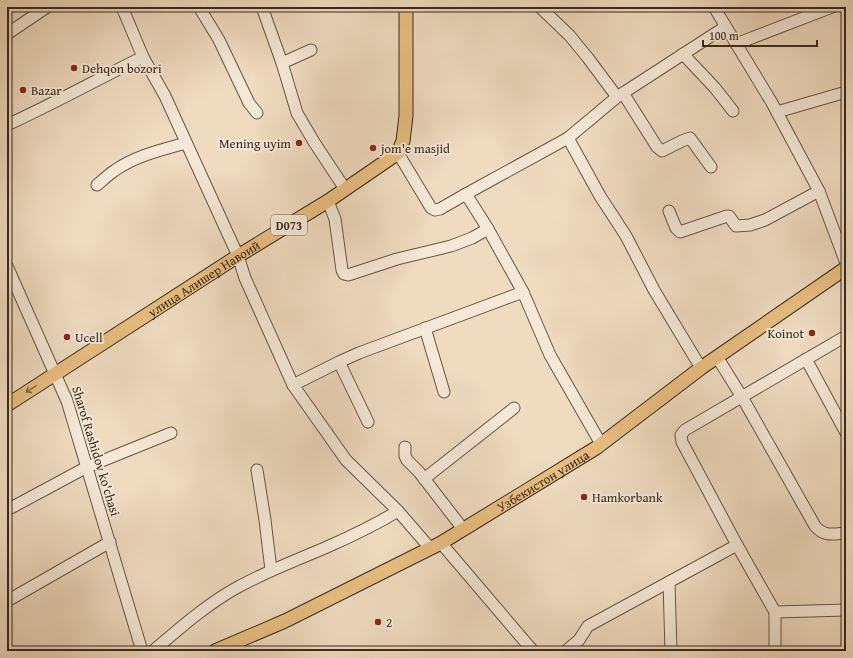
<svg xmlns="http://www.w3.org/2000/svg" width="853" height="658" viewBox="0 0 853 658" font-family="'Gentium Book Plus',serif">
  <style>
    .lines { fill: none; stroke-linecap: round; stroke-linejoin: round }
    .minor-casing { stroke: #665644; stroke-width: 13 }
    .major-casing { stroke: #39291b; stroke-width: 15 }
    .minor { stroke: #f5e8d6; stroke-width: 11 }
    .major { stroke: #e8be80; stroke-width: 13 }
    .oneway { stroke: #886c48 }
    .poi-dot { fill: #8f2418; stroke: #f5e8d6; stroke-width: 1.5 }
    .labels { text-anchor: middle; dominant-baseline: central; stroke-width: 4; stroke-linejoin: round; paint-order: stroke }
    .shield { fill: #f5e8d6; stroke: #716253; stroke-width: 1 }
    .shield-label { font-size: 12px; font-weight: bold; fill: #39291b }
    .poi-label { font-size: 13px; fill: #39291b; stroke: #f5e8d6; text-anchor: start }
    .street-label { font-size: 13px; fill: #39291b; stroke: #f5e8d6 }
  </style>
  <rect width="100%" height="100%" fill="#efdbc0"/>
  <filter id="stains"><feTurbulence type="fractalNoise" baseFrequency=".005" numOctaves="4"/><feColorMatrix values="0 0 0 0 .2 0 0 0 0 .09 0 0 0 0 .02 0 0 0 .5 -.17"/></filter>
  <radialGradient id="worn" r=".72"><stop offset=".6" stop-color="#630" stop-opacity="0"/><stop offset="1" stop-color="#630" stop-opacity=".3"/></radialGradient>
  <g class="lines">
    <!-- minor casing -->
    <g class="minor-casing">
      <g id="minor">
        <polyline points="122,7 143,57 165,96 238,256 245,278 293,385 346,460 398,511 430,548"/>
        <polyline points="199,7 219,40 249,103 257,113"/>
        <polyline points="262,7 282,63 297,113 314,142 345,189"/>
        <polyline points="540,7 570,36 588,58 617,97"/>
        <polyline points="714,7 772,103 819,191 846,263"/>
        <polyline points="7,34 47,7"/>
        <polyline points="736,44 832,7"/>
        <polyline points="683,54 715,88 733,111"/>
        <polyline points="282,63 311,50"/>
        <polyline points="623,93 657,147 662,151 682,141 690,138 711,167"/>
        <polyline points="777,112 846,92"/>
        <path d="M7 125C53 104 98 79 143 57"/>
        <polyline points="568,138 617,97 725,27"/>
        <polyline points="398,153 431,208 435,210 440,209 466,194 488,229 523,292 550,355 601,444"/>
        <path d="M97 185C103 180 108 175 114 171 135 156 161 150 186 143"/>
        <polyline points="466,194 568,138 600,196 626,236 654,290 701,368"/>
        <polyline points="328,201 335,219 342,270 344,274 348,275 397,259 451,246 472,238 488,229"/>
        <polyline points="669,211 676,228 680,232 727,216 729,216 736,226 750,225 765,220 819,191"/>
        <polyline points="7,266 67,401 142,651"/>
        <polyline points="425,328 444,392"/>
        <path d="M717 357 742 397 815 526C824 537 833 534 846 533"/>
        <polyline points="806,359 846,433"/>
        <polyline points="339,362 368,422"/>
        <polyline points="293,385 339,362 359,353 523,292"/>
        <polyline points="405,447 405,456 407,460 419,472 463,529"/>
        <polyline points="257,470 265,520 271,570"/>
        <polyline points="424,479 514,408"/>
        <polyline points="7,510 87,467 171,433"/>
        <polyline points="441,543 533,651"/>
        <polyline points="669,582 671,651"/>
        <polyline points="7,601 110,542"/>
        <polyline points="775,612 846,610"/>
        <path d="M153 651C180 628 207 604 238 587 267 571 297 560 327 547 352 536 375 525 398 511"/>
        <polyline points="566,651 579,640 588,626 737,545"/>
        <polyline points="775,651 775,612 737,545 682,442 681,435 685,430 846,336"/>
      </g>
    </g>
    <!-- major casing -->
    <g class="major-casing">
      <g id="major">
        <path id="s1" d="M7 405 238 256 328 201 398 153 403 141 406 116V7"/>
        <path id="s2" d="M215 651 285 621 441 543 596 448 701 368 846 268"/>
      </g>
    </g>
    <!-- minor -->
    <use href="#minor" class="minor"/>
    <!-- major -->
    <use href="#major" class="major"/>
  </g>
  <!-- one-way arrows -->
  <defs><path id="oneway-shaft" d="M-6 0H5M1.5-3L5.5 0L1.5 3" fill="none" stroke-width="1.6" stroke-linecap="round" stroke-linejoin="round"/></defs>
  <use class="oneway" href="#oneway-shaft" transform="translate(31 389) rotate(148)"/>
  <!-- markers -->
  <g class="poi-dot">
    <circle cx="74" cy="68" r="4"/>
    <circle cx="23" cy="90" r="4"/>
    <circle cx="299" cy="143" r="4"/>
    <circle cx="373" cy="148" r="4"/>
    <circle cx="812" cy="333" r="4"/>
    <circle cx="67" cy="337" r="4"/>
    <circle cx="584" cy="497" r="4"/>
    <circle cx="378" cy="622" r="4"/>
  </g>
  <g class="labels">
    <!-- shield labels -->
    <rect class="shield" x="271" y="215" width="36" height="20" rx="3"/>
    <g class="shield-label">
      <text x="289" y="225">D073</text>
    </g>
    <!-- poi labels -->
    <g class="poi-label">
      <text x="82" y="68">Dehqon bozori</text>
      <text x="31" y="90">Bazar</text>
      <text x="291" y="143" text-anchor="end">Mening uyim</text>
      <text x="381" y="148">jom'e masjid</text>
      <text x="804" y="333" text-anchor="end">Koinot</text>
      <text x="75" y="337">Ucell</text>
      <text x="592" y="497">Hamkorbank</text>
      <text x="386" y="622">2</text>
    </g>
    <!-- street labels -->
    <g class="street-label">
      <text stroke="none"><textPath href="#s1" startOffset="234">улица Алишер Навоий</textPath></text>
      <text transform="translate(96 451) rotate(73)">Sharof Rashidov ko'chasi</text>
      <text stroke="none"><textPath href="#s2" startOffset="370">Узбекистон улица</textPath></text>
    </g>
  </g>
  <!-- margin -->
  <rect width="853" height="658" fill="none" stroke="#efdbc0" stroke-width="24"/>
  <rect x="8" y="8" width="837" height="642" fill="none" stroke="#39291b" stroke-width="2"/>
  <rect x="12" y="12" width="829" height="634" fill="none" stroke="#39291b"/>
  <!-- scale -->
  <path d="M703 40v6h114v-6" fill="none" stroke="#39291b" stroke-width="2"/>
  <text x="709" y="40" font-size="12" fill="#39291b" stroke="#f5e8d6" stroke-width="3" paint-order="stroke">100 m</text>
  <rect width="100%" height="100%" filter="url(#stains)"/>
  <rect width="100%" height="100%" fill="url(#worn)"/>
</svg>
